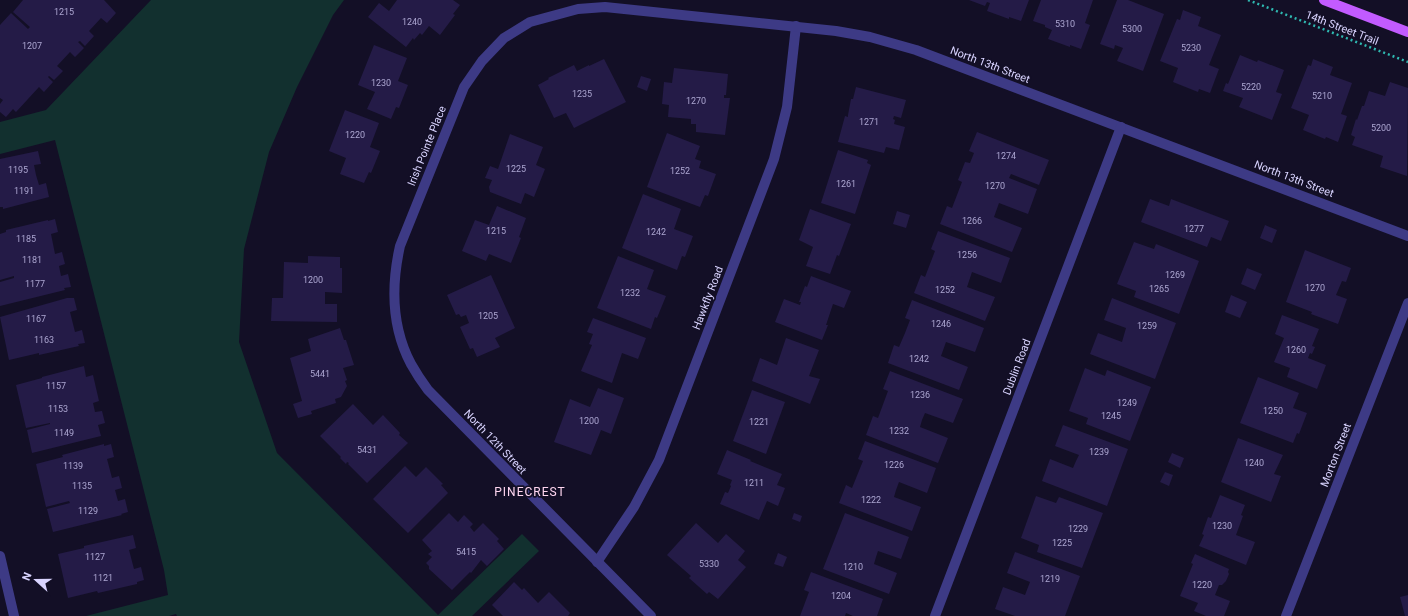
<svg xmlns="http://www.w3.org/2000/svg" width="1408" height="616" viewBox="0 0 1408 616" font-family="Roboto,sans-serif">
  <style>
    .green { fill: #12302f }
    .building { fill: #241b47 }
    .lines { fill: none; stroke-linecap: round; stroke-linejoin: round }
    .path { stroke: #2fb8b0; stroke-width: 2.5; stroke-dasharray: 2 3; stroke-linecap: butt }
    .minor { stroke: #3d3a85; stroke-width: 10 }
    .major { stroke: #c25bff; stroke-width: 10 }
    .labels { text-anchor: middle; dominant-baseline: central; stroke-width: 3.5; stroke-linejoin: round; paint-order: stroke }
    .number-label { font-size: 9px; fill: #aca6d1 }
    .street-label { font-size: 11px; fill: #d9d4ff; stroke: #130f26 }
    .neighbourhood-label { font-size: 12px; letter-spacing: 1px; fill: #ffd6f0; stroke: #130f26 }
  </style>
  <rect width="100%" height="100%" fill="#130f26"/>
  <!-- green -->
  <polygon class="green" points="151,0 344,0 333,15 297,87 269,152 244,249 239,342 277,453 438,615 522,534 539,551 472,616 177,616 176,614 169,616 86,616 168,595 164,570 55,140 0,154 0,122 46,110"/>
  <!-- building -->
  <g class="building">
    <polygon points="23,0 104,0 116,13 107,23 101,18 89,31 94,36 85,46 80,41 78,42 84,48 75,57 70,52 57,66 63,71 54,80 49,76 48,77 53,82 44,92 39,87 16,112 13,109 6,117 0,112 0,104 3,100 0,98 0,25 11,13 28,29 30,27 13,12"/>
    <polygon points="397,0 453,0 460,5 453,14 455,15 440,35 429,26 422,35 420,33 414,40 413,38 406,47 368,17 379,3 389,11"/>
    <polygon points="969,0 1029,0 1021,21 1009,17 1009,19 987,11 990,3 987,2 985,6"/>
    <polygon points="1041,0 1093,0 1085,23 1090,25 1081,49 1070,45 1070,47 1048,39 1052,30 1045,27 1045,25 1033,21"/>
    <polygon points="1117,0 1128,0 1164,14 1143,71 1117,61 1123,48 1115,45 1114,49 1100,44"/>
    <polygon points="1183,10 1201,17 1198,26 1221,35 1209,65 1219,69 1210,93 1199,89 1198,92 1173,82 1178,68 1160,61 1177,19 1180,20"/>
    <polygon points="374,45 407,58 398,81 408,85 399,108 396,107 391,119 367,109 375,92 358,85"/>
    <polygon points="1240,55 1257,62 1258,60 1284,70 1276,92 1282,94 1272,120 1239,107 1243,98 1223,91 1226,83 1228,84"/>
    <polygon points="604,59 626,102 574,128 566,113 554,118 538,85 549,79 548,78 574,65 577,71 589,65 589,66"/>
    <polygon points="1313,59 1333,67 1330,75 1352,83 1341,114 1347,116 1338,142 1326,137 1325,139 1303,130 1309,115 1291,108 1308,65 1311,66"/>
    <polygon points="674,68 728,74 726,95 724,95 724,98 730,98 725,135 696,132 696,124 691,124 691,119 668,117 669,105 662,104 664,82 672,83"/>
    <polygon points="641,76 651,79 647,91 637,87"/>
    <polygon points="1390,82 1408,88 1407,176 1380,167 1383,156 1352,145 1355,137 1351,135 1356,119 1357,120 1362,106 1364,106 1369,91 1385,96"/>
    <polygon points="856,87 906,100 901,118 894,116 893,119 895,120 894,124 905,127 899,150 886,147 884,153 838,142 845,116 848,117 848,115 851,99 853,99"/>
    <polygon points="345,110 379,123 370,147 380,151 371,173 369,172 364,183 340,174 346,158 329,151"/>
    <polygon points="977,132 1049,160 1039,185 1011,174 1009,178 1037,189 1028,214 999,203 994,217 1022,228 1012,252 940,224 947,206 952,208 962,182 958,180 965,162 970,163 974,153 969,151"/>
    <polygon points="667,133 700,146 695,159 701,161 699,168 716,174 708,196 705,195 700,207 647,187"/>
    <polygon points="510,134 543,147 536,165 545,169 534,197 525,193 521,204 490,192 489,187 492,180 485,178 490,166 498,169"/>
    <polygon points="838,150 868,160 867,163 871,165 855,214 821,203"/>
    <polygon points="38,151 41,164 34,165 36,175 39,185 46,183 49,197 3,209 3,207 0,207 0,159"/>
    <polygon points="643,194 681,209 674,229 693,236 685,257 682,256 677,270 622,248"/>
    <polygon points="1150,199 1169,206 1171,199 1229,221 1221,241 1211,237 1207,247 1141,222"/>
    <polygon points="497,206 526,218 519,237 521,238 511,263 489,254 486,261 462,251 475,220 489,225"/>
    <polygon points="810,209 851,224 839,256 837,255 830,274 806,266 813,247 799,240"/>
    <polygon points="897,211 910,215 906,228 893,224"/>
    <polygon points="55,219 58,232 51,234 55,254 62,252 65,264 59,266 61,276 68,274 71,287 64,288 65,290 0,306 0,282 14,278 14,276 0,280 0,234 6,232 6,230 48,220 48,221"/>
    <polygon points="1265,225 1277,230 1272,243 1260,238"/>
    <polygon points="938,231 1010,258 1001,283 972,272 967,287 995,297 985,321 914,293 921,275 925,277 935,251 931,249"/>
    <polygon points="1134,242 1154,249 1156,244 1199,261 1179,314 1134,297 1136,291 1117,284"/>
    <polygon points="1305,250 1351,268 1346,282 1342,281 1336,295 1347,299 1338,324 1311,314 1312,312 1286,302"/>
    <polygon points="308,256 340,257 340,268 342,268 342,293 325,292 325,304 337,304 337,322 271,321 272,298 283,298 284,262 308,263"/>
    <polygon points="618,256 654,270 647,289 666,296 657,318 655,317 651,329 597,308"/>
    <polygon points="1247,268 1262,274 1255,290 1241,284"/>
    <polygon points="491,275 515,328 495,338 500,347 477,357 473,348 470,349 460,327 469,323 466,315 461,317 459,314 456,315 447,295"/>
    <polygon points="811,276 851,291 844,308 833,304 826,325 828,325 822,340 775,322 784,299 800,305 801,302 799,302 805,286 807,287"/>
    <polygon points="1231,295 1247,302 1240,318 1225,312"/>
    <polygon points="67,298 74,298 77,310 70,312 75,332 82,330 85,343 78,344 79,346 39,355 39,353 9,360 0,317"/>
    <polygon points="1112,298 1176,323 1155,379 1090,354 1098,333 1122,342 1126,328 1104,320"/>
    <polygon points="912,300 984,328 975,352 946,342 941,356 968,367 959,390 888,363 894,345 899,347 905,333 910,320 905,318"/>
    <polygon points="1282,315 1319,329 1312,346 1315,347 1312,354 1310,353 1308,358 1326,365 1317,389 1287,377 1290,368 1274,362 1284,338 1275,334"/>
    <polygon points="593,318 646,338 638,359 622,353 612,383 581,371 592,345 589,344 593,334 587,332"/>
    <polygon points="340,328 344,340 346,340 354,365 343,368 347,380 345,381 347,386 341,397 335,399 336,403 311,411 312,414 298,418 293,404 302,401 290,358 311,351 308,339"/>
    <polygon points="786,338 819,350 809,376 820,379 810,404 752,381 760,358 777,365"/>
    <polygon points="84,366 86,377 93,375 99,401 93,403 95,412 102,411 105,423 98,425 101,436 32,453 27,430 50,424 50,423 26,428 16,385 42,378 42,377"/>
    <polygon points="1085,368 1105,376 1107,370 1151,387 1130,441 1086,424 1088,418 1069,411"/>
    <polygon points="890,371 963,399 953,423 925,413 922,420 920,427 948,438 938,463 866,435 873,416 878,418 888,391 883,389"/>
    <polygon points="1258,377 1299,393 1293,408 1307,413 1299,434 1297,433 1293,443 1240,423"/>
    <polygon points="598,388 624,398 611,434 601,430 591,455 554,442 570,399 590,407"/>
    <polygon points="752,390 785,402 766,454 733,441"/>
    <polygon points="353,404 373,425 383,415 400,433 399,435 408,443 367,483 348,464 349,463 347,462 346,464 340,458 341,457 320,436"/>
    <polygon points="1063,425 1128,449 1107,506 1042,481 1050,459 1073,468 1076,461 1079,455 1055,446"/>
    <polygon points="1238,438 1283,455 1274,474 1281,476 1271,502 1221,482"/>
    <polygon points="865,441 936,468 927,493 899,482 896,490 894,497 921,507 912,531 839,503 846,485 852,488 863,461 858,459"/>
    <polygon points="104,444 104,446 111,444 114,457 107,459 112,478 119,476 122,488 115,490 118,501 125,499 128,512 121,514 122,515 53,532 47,509 70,503 69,501 46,507 36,464 63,457 62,455"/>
    <polygon points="727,450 751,460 750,461 782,474 777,485 785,488 778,506 767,501 759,520 720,504 725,492 728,493 731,486 730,485 732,480 717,474"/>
    <polygon points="1172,453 1184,458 1180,468 1168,462"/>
    <polygon points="405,466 416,477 426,467 443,484 441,485 448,493 408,533 373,499"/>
    <polygon points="1165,472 1173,475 1169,486 1160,482"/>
    <polygon points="1220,495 1245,505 1241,515 1243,516 1236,535 1255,542 1246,565 1199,546 1204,535 1202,534 1208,517 1211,518"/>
    <polygon points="1036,496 1056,503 1059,497 1103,513 1082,568 1037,552 1039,545 1021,538"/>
    <polygon points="449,513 458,522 464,515 473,524 470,527 474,532 483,523 499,539 497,541 504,549 487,566 481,560 471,573 470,572 452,590 429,569 429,566 426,563 432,557 428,554 432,551 422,540"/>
    <polygon points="794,513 802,516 800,522 792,519"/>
    <polygon points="845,513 909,537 901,559 878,551 876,557 874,564 897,573 889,594 823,569"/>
    <polygon points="696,523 718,543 726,534 745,551 738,560 746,567 718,599 709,592 707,594 689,578 691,576 667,555"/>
    <polygon points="133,535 136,548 129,550 134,569 141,567 144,580 137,582 137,584 98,593 97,591 68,598 58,554 84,548 84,546"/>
    <polygon points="1015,552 1080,576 1065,616 1015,616 995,609 1003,587 1025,595 1030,582 1007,573"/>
    <polygon points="778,553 787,557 783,567 774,564"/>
    <polygon points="1195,554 1229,569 1228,572 1229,574 1226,581 1222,585 1219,585 1215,595 1230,601 1224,616 1206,616 1194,611 1198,603 1180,596 1193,564 1191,563"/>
    <polygon points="811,572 883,599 877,616 853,616 846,613 845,616 800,616 809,592 804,590"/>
    <polygon points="514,582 522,590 524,588 538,603 549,592 570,613 568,616 503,616 492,605"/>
    <polygon points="1408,595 1408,616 1405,616 1400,597"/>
  </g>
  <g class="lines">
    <!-- path -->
    <polyline class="path" points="1248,0 1408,62"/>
    <!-- minor -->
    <g class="minor">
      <polyline points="0,556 14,616"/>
      <polyline points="597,562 634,507 659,460 774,159 787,107 796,26"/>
      <path d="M651 616 428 390C422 382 416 373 411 364 392 328 391 286 400 246L464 87 482 61 504 38 530 22 578 9 605 7 836 31 870 37 916 50 1408 236"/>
      <polyline points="935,616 1121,127"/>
      <polyline points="1286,616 1408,303"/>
    </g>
    <!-- major -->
    <polyline class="major" points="1324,0 1408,32"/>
  </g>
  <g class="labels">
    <!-- number labels -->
    <g class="number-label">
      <text x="64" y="12">1215</text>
      <text x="412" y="22">1240</text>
      <text x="1065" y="24">5310</text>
      <text x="1132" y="29">5300</text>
      <text x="32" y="46">1207</text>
      <text x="1191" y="48">5230</text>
      <text x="381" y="83">1230</text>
      <text x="1251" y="87">5220</text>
      <text x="582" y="94">1235</text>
      <text x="1322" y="96">5210</text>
      <text x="696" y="101">1270</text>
      <text x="869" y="122">1271</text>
      <text x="1381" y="128">5200</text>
      <text x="355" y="135">1220</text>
      <text x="1006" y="156">1274</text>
      <text x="516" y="169">1225</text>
      <text x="18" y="170">1195</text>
      <text x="680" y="171">1252</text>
      <text x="846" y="184">1261</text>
      <text x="995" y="186">1270</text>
      <text x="24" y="191">1191</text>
      <text x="972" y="221">1266</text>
      <text x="1194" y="229">1277</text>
      <text x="496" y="231">1215</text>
      <text x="656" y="232">1242</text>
      <text x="26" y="239">1185</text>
      <text x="967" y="255">1256</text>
      <text x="32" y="260">1181</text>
      <text x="1175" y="275">1269</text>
      <text x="313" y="280">1200</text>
      <text x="35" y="284">1177</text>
      <text x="1315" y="288">1270</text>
      <text x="1159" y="289">1265</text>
      <text x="945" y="290">1252</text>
      <text x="630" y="293">1232</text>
      <text x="488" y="316">1205</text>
      <text x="36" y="319">1167</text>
      <text x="941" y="324">1246</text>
      <text x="1147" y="326">1259</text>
      <text x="44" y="340">1163</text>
      <text x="1296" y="350">1260</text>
      <text x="919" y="359">1242</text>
      <text x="320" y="374">5441</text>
      <text x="56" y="386">1157</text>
      <text x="920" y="395">1236</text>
      <text x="1127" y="403">1249</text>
      <text x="58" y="409">1153</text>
      <text x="1273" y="411">1250</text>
      <text x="1111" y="416">1245</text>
      <text x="589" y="421">1200</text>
      <text x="759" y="422">1221</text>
      <text x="899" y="431">1232</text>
      <text x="64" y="433">1149</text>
      <text x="367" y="450">5431</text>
      <text x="1099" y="452">1239</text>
      <text x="1254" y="463">1240</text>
      <text x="894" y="465">1226</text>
      <text x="73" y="466">1139</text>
      <text x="754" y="483">1211</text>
      <text x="82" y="486">1135</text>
      <text x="871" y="500">1222</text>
      <text x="88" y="511">1129</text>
      <text x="1222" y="526">1230</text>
      <text x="1078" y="529">1229</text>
      <text x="1062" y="543">1225</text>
      <text x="466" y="552">5415</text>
      <text x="95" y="557">1127</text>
      <text x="709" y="564">5330</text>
      <text x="853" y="567">1210</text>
      <text x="103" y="578">1121</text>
      <text x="1050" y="579">1219</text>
      <text x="1202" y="585">1220</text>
      <text x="841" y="596">1204</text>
    </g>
    <!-- street labels -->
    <g class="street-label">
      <text transform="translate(1342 28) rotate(21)">14th Street Trail</text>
      <text transform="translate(990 65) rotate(21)">North 13th Street</text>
      <text transform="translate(427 146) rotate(-68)">Irish Pointe Place</text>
      <text transform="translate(1294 179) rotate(21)">North 13th Street</text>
      <text transform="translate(708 298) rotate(-69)">Hawkfly Road</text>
      <text transform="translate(1017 367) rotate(-69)">Dublin Road</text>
      <text transform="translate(495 442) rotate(46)">North 12th Street</text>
      <text transform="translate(1336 455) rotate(-69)">Morton Street</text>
    </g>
    <!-- neighbourhood labels -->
    <g class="neighbourhood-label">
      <text x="530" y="492">PINECREST</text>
    </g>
  </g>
  <!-- north arrow -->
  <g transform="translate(36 580) rotate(291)" stroke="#130f26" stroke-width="3" paint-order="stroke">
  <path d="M0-3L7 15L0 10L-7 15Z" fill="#d9d4ff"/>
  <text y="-6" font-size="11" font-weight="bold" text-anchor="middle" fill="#d9d4ff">N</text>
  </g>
</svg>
